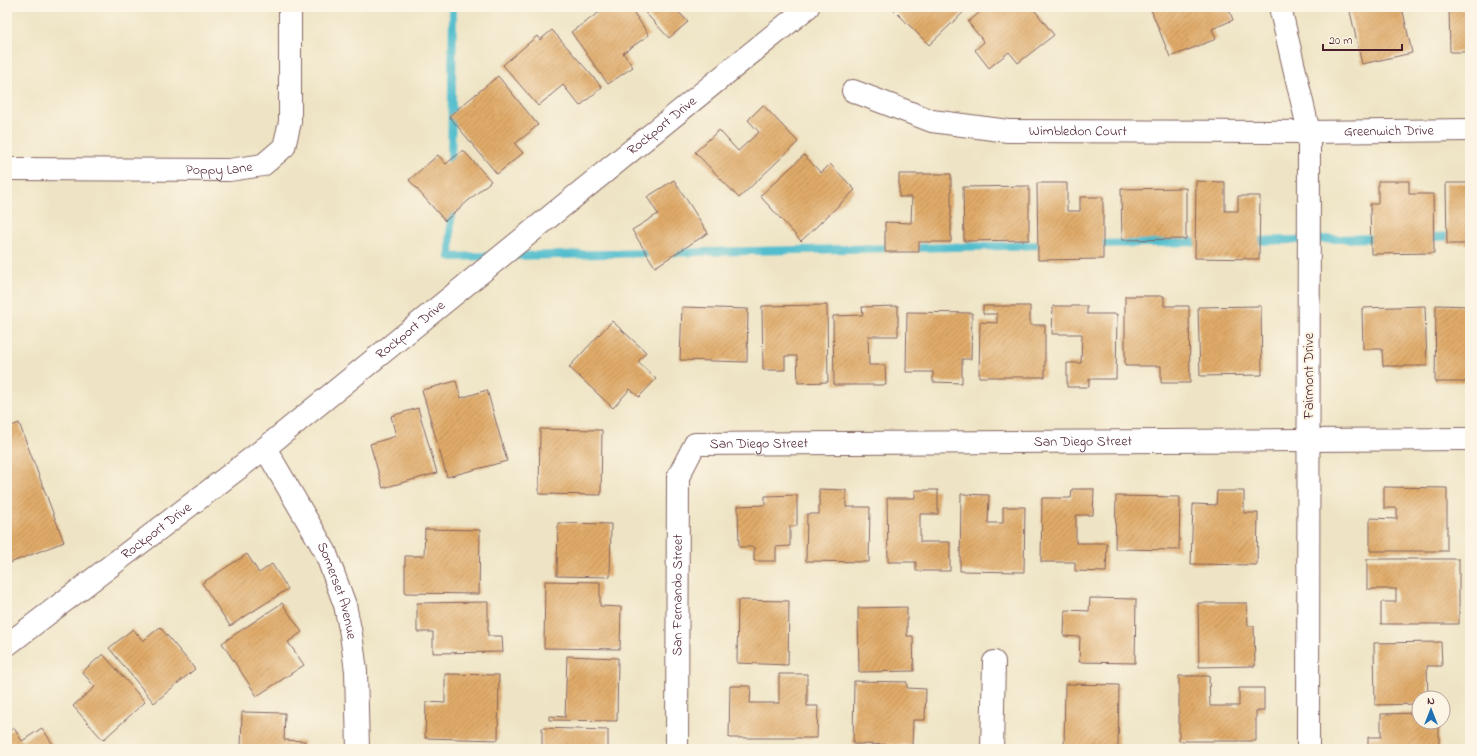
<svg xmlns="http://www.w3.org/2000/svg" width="1477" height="756" viewBox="0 0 1477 756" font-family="'Indie Flower',sans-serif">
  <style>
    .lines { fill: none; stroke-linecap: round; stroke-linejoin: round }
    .stream { stroke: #51bdcd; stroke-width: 8 }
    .building { fill: url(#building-hatch) }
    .minor-casing { stroke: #836461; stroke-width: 24 }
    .minor { stroke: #fff; stroke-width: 22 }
    .labels { text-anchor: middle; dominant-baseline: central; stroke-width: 4; stroke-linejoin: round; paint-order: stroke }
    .street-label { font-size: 14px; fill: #4a1f2b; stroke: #fcf5e5 }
  </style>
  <defs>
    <pattern id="building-hatch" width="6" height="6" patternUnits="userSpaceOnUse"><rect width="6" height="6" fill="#e0ab69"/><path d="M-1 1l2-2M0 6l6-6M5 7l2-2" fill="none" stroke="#b88b57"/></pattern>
  </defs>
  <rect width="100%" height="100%" fill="#fcf5e5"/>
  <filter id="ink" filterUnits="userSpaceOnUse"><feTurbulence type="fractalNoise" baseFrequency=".025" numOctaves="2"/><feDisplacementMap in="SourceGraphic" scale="8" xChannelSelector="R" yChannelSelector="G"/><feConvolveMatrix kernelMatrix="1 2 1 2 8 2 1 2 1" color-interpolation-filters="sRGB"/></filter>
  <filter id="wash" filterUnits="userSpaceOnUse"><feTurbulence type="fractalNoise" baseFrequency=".012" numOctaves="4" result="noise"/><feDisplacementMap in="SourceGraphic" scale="16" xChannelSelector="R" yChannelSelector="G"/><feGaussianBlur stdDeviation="0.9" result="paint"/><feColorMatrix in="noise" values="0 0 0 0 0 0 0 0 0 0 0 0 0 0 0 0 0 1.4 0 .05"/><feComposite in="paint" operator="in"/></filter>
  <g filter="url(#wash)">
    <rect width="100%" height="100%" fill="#eee4c5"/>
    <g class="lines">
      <!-- stream -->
      <g class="stream">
        <polyline points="451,171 453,7"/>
        <polyline points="451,206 450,257 493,256"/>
        <polyline points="1423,237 1470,236"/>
        <polyline points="1249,241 1381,238"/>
        <polyline points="1093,244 1205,242"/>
        <polyline points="909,248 1047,245"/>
        <polyline points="509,256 895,248"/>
      </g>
    </g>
    <g id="blocks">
      <!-- building -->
      <g class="building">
        <polygon points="607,7 630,7 649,35 623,53 633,67 608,84 571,32"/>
        <polygon points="640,7 679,7 676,9 688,22 669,38"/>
        <polygon points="891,7 969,7 929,45"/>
        <polygon points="986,7 1032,7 1054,35 1018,63 1009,52 989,68 975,50 984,42 968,22"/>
        <polygon points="1150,7 1228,7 1233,20 1212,29 1216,39 1170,57"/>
        <polygon points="1349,7 1402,7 1412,53 1362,64"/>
        <polygon points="1449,7 1470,7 1470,52 1450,52"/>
        <polygon points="552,30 602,87 580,106 563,85 538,106 503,65 537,36 540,40"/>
        <polygon points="498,76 538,125 515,144 523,153 497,174 449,116"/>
        <polygon points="763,105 798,142 739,198 695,152 719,130 738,151 759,132 748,120"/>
        <polygon points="463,150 491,181 445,221 409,180 438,155 446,164"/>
        <polygon points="804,155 821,173 830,164 855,190 801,241 760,196"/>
        <polygon points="899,174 951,174 951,242 919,242 919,252 885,252 885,222 911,223 912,197 899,197"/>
        <polygon points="674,180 708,233 655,267 632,230 658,214 647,197"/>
        <polygon points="1196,181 1225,182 1225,211 1238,211 1238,196 1260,196 1259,259 1195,258"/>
        <polygon points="1378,181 1409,181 1409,194 1433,194 1434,253 1371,254 1370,204 1378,204"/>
        <polygon points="1037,183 1067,183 1067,211 1080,211 1080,197 1103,197 1103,259 1038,260"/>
        <polygon points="1446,183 1470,183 1470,244 1447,244"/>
        <polygon points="1029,186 1029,240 964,241 963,187"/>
        <polygon points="1186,188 1186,239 1122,240 1121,189"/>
        <polygon points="1125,296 1164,296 1164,306 1189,306 1190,383 1161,383 1161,366 1125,366"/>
        <polygon points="827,305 828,382 798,383 797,356 785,356 785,370 763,370 762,306"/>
        <polygon points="1436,305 1470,306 1470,382 1435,382"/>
        <polygon points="898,306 898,336 868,336 869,365 885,365 886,385 834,385 833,316 863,315 862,307"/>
        <polygon points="983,306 1030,306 1030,325 1045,325 1045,377 979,377 980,322 997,323 997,314 983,314"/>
        <polygon points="1053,306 1087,306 1087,314 1117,314 1116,379 1089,379 1089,387 1067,387 1067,363 1081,363 1082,334 1052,334"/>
        <polygon points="1261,306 1262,375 1200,376 1198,307"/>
        <polygon points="1425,306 1427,366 1383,366 1382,349 1363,349 1362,308"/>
        <polygon points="682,307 748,309 747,362 680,360"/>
        <polygon points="907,312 972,313 971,359 962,359 962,383 933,382 933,372 906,372"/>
        <polygon points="612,321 646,352 638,362 656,379 639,397 630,389 613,408 569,367"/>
        <polygon points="456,381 461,398 487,390 507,461 447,477 422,390"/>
        <polygon points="418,408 437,473 383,488 370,444 396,436 391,416"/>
        <polygon points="19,423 64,542 7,564 7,428"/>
        <polygon points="540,429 602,430 601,495 539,494"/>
        <polygon points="1384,487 1447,488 1447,551 1370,551 1370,518 1397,519 1397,508 1384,508"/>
        <polygon points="819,489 846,490 846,507 870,507 869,562 806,561 807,514 819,514"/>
        <polygon points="1072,489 1094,489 1093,515 1076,515 1076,543 1107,543 1106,572 1075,571 1075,562 1041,562 1042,498 1071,498"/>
        <polygon points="915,490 938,490 938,514 920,514 920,542 950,542 950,571 916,571 916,562 888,562 887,498 915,498"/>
        <polygon points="1217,491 1244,491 1244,513 1258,513 1257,565 1191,564 1193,504 1216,505"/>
        <polygon points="961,494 989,495 988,523 1003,523 1003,507 1025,507 1024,572 960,571"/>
        <polygon points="797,495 797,526 790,526 790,546 776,547 776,561 754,561 754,547 739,547 738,506 765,505 765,496"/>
        <polygon points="1116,496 1180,497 1179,550 1115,549"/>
        <polygon points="558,523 611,524 610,577 557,576"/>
        <polygon points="425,529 480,530 479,594 405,593 405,556 424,556"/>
        <polygon points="247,554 259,573 272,564 288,589 230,626 202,583"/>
        <polygon points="1367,559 1459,559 1459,624 1381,624 1381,602 1396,602 1396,589 1367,589"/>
        <polygon points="545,581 600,582 600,606 621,607 620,649 544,648"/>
        <polygon points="1090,598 1136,599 1135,663 1079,662 1080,637 1064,636 1065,610 1089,611"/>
        <polygon points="738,600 789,601 788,665 737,663"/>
        <polygon points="488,602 488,636 502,636 503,652 433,653 433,632 417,632 417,603"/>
        <polygon points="282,603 302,632 288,642 304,665 257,696 222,643"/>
        <polygon points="1198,603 1247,603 1248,626 1254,626 1255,666 1199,667"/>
        <polygon points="907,607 907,636 913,636 914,671 859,672 858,608"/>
        <polygon points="160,627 195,669 154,703 109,648 133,629 143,641"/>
        <polygon points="1441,642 1442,666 1427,666 1428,698 1419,698 1419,704 1375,705 1374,643"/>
        <polygon points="103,654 145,702 103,740 73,706 95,687 82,672"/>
        <polygon points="567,656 618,658 617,721 549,720 549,716 565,717"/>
        <polygon points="445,674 499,675 498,740 425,738 426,702 445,703"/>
        <polygon points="779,674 807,674 807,706 818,706 817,738 729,738 730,686 751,686 750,703 779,703"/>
        <polygon points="1179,676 1209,676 1210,706 1239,706 1239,688 1264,688 1264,711 1256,711 1256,741 1179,741"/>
        <polygon points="854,681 907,682 907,688 926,689 925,720 913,720 912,745 853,744"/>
        <polygon points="1065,684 1119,685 1118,749 1064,748"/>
        <polygon points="242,712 285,713 284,740 305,741 304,749 241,749"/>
        <polygon points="1419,713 1419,722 1439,722 1439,749 1368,749 1368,737 1381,737 1381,714"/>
        <polygon points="14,728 22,741 42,728 56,749 7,749 7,733"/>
        <polygon points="542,728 608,730 608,749 542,749"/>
        <polygon points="426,746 491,747 491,749 426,749"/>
      </g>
    </g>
  </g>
  <g filter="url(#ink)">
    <use href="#blocks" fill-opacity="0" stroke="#836461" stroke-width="1"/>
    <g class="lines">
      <!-- minor casing -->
      <g class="minor-casing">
        <g id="minor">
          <polyline points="1280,7 1309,132 1308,749"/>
          <path id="s1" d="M853 91 932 121 1008 131 1309 132 1470 130"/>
          <path id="s2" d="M7 169 229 170 263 165 284 147 290 122V7"/>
          <path id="s3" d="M265 448 325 551 345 605 351 634 356 671 358 749"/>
          <path id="s4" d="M7 645 265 448 808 7"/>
          <path id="s5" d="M677 749 678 477 695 444 1470 439"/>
          <polyline points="992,749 994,662"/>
        </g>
      </g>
      <!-- minor -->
      <use href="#minor" class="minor"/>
    </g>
  </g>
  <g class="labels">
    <!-- street labels -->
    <g class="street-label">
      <text stroke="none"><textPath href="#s4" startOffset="836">Rockport Drive</textPath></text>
      <text stroke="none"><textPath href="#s1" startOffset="231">Wimbledon Court</textPath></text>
      <text stroke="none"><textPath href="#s1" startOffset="542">Greenwich Drive</textPath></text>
      <text stroke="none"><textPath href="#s2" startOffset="212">Poppy Lane</textPath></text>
      <text stroke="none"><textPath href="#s4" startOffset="512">Rockport Drive</textPath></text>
      <text transform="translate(1309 376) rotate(-90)">Fairmont Drive</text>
      <text stroke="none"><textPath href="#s5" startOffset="697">San Diego Street</textPath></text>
      <text stroke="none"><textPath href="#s5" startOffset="373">San Diego Street</textPath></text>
      <text stroke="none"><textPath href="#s4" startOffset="188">Rockport Drive</textPath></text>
      <text stroke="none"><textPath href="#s3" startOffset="161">Somerset Avenue</textPath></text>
      <text stroke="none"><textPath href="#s5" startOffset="154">San Fernando Street</textPath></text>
    </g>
  </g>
  <!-- margin -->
  <rect width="1477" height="756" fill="none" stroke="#fcf5e5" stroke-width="24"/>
  <!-- north arrow -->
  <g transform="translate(1431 710)"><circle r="19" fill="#fcf5e5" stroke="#b59f9b"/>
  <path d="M0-3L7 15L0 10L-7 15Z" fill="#1f6fb2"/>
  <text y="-6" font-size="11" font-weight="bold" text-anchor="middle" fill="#4a1f2b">N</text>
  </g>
  <!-- scale -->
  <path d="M1323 44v6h79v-6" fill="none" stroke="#4a1f2b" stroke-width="2"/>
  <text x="1329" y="44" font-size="12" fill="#4a1f2b" stroke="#fcf5e5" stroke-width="3" paint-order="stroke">20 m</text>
</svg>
